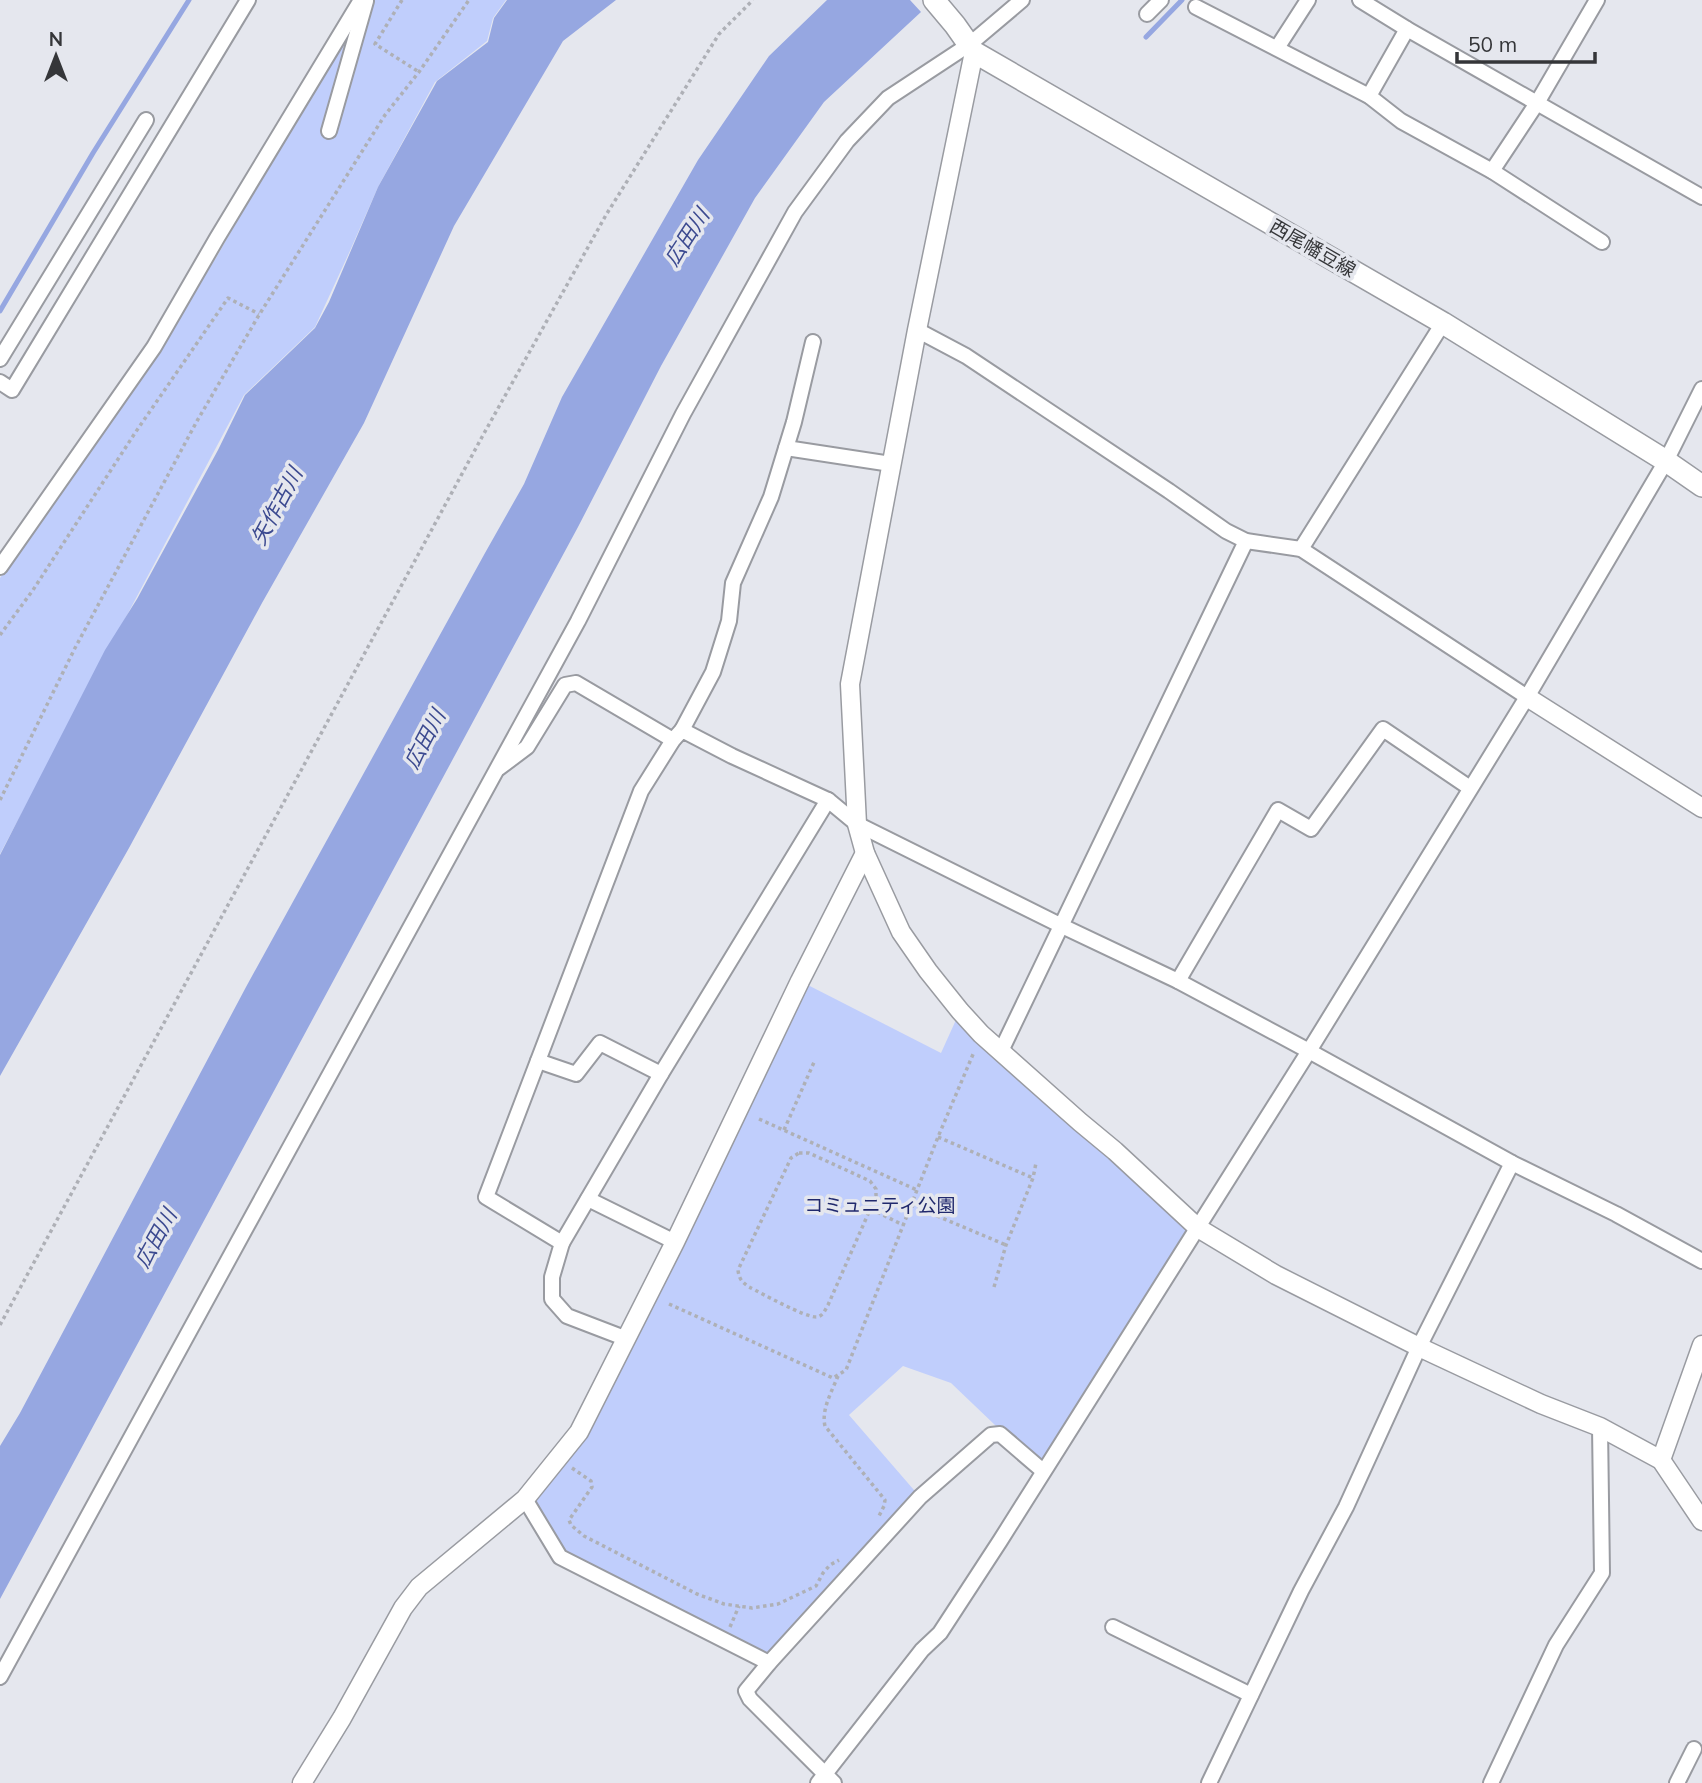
<svg xmlns="http://www.w3.org/2000/svg" width="1702" height="1783" viewBox="0 0 1702 1783" font-family="Mulish,'Noto Sans JP',sans-serif">
  <style>
    .green { fill: #c0cefc }
    .water { fill: #96a7e1 }
    .lines { fill: none; stroke-linecap: round; stroke-linejoin: round }
    .stream { stroke: #96a7e1; stroke-width: 5 }
    .minor-casing { stroke: #999ba1; stroke-width: 18 }
    .tertiary-casing { stroke: #999ba1; stroke-width: 21 }
    .secondary-casing { stroke: #999ba1; stroke-width: 24 }
    .path { stroke: #aeb0b6; stroke-width: 3.5; stroke-dasharray: 3.5 3.5; stroke-linecap: butt }
    .minor { stroke: #fff; stroke-width: 14 }
    .tertiary { stroke: #fff; stroke-width: 18 }
    .secondary { stroke: #fff; stroke-width: 21 }
    .labels { text-anchor: middle; dominant-baseline: central; stroke-width: 7; stroke-linejoin: round; paint-order: stroke }
    .street-label { font-size: 19px; fill: #353639; stroke: #e5e7ee }
    .park-label { font-size: 19px; fill: #20296d; stroke: #e5e7ee }
    .water-label { font-size: 21px; font-style: italic; fill: #3c4a90; stroke: #e5e7ee }
  </style>
  <rect width="100%" height="100%" fill="#e5e7ee"/>
  <!-- green -->
  <g class="green">
    <polygon points="363,0 506,0 493,18 487,41 435,82 378,187 349,253 315,327 244,395 0,854 0,578 216,258"/>
    <polygon points="800,981 941,1053 960,1011 1198,1228 1043,1471 951,1383 903,1366 849,1415 920,1497 769,1663 560,1557 525,1499 579,1432"/>
  </g>
  <!-- water -->
  <g class="water">
    <polygon points="507,0 616,0 563,41 454,226 364,423 262,603 129,848 0,1076 0,855 105,650 137,599 218,450 245,395 315,328 329,302 378,187 437,81 488,42 494,18"/>
    <polygon points="827,0 910,0 921,12 824,102 755,198 661,366 578,527 0,1599 0,1446 20,1413 246,987 485,553 524,484 562,397 698,160 769,56"/>
  </g>
  <g class="lines">
    <!-- stream -->
    <g class="stream">
      <polyline points="1146,37 1182,0"/>
      <polyline points="0,311 93,153 189,0"/>
    </g>
    <!-- minor casing -->
    <g class="minor-casing">
      <g id="minor">
        <polyline points="1360,0 1407,29 1702,197"/>
        <polyline points="1196,7 1369,96 1401,121 1492,171 1602,242"/>
        <polyline points="1147,14 1161,0"/>
        <polyline points="1277,48 1308,0"/>
        <polyline points="1369,96 1407,29"/>
        <polyline points="329,131 366,1"/>
        <polyline points="1492,171 1537,103 1597,0"/>
        <polyline points="917,330 966,356 1169,491 1226,531 1246,541 1301,549 1527,697"/>
        <polyline points="0,359 146,120"/>
        <polyline points="0,382 12,390 248,0"/>
        <polyline points="786,448 891,464"/>
        <polyline points="1301,549 1443,323"/>
        <polyline points="0,567 154,347 217,238 361,0"/>
        <polyline points="682,730 713,672 729,621 733,583 771,497 794,422 813,342"/>
        <polyline points="499,768 527,747 565,685 576,683 673,740"/>
        <polyline points="1178,981 1278,810 1311,829 1383,729 1470,788"/>
        <polyline points="1001,1051 1246,541"/>
        <polyline points="538,1061 576,1074 600,1043 661,1074"/>
        <polyline points="588,1199 675,1242"/>
        <polyline points="562,1243 661,1074 828,800"/>
        <polyline points="627,1339 567,1316 552,1299 552,1277 562,1243 486,1197 641,791 673,740 682,730 732,756 828,800 857,824 1062,926 1178,981 1309,1051 1512,1163 1616,1214 1702,1261"/>
        <polyline points="525,1499 560,1557 769,1663"/>
        <polyline points="1113,1627 1251,1695"/>
        <polyline points="0,1677 578,621 683,414 795,212 847,141 888,98 970,44 1022,0"/>
        <polyline points="818,1783 922,1650 940,1633 1000,1541 1309,1051 1527,697 1666,461 1702,389"/>
        <polyline points="834,1783 750,1699 746,1691 769,1663 920,1497 991,1435 1000,1434 1043,1471"/>
        <polyline points="1209,1783 1301,1591 1346,1507 1419,1347 1512,1163"/>
        <polyline points="1491,1783 1556,1645 1602,1573 1600,1427"/>
        <polyline points="1677,1783 1694,1749"/>
      </g>
    </g>
    <!-- tertiary casing -->
    <g class="tertiary-casing">
      <g id="tertiary">
        <polyline points="974,52 917,330 850,684 857,824 865,853 901,932 928,971 960,1011 981,1034 1080,1122 1115,1151 1198,1228 1276,1275 1419,1347 1541,1404 1600,1427 1661,1460 1702,1521"/>
        <polyline points="1527,697 1702,808"/>
        <polyline points="1661,1460 1702,1345"/>
        <polyline points="302,1783 342,1718 403,1608 419,1587 525,1499 579,1432 675,1242 800,981 865,853"/>
      </g>
    </g>
    <!-- secondary casing -->
    <g class="secondary-casing">
      <polyline id="secondary" points="934,0 955,25 974,52 1443,323 1666,461 1702,486"/>
    </g>
    <!-- path -->
    <g class="path">
      <polyline points="402,0 375,44 419,72"/>
      <polyline points="0,635 33,590 135,433 228,298 259,314"/>
      <polyline points="0,800 75,648 197,421 259,315 385,115 419,72 469,0"/>
      <polyline points="759,1119 917,1190"/>
      <polyline points="784,1130 815,1060"/>
      <polyline points="938,1137 1033,1178"/>
      <path d="M799 1153H809L870 1181 876 1189V1196L828 1305C825 1310 823 1316 817 1317 806 1318 761 1293 749 1287 742 1282 739 1279 738 1270L791 1158Z"/>
      <polyline points="911,1205 1006,1245"/>
      <polyline points="871,1209 903,1225"/>
      <polyline points="994,1287 1006,1245 1033,1178 1036,1163"/>
      <polyline points="669,1304 833,1378 846,1370 938,1137 974,1052"/>
      <polyline points="0,1325 482,437 606,215 719,34 753,0"/>
      <path d="M838 1376C832 1391 821 1410 825 1426L885 1500 884 1506 879 1516"/>
      <polyline points="572,1468 591,1481 592,1487 569,1520 571,1525 584,1536 697,1594 724,1604 752,1608 778,1604 816,1586 823,1573 830,1565 839,1560"/>
      <polyline points="730,1627 739,1606"/>
    </g>
    <!-- minor -->
    <use href="#minor" class="minor"/>
    <!-- tertiary -->
    <use href="#tertiary" class="tertiary"/>
    <!-- secondary -->
    <use href="#secondary" class="secondary"/>
  </g>
  <g class="labels">
    <!-- street labels -->
    <g class="street-label">
      <text transform="translate(1313 248) rotate(30)">西尾幡豆線</text>
    </g>
    <!-- park labels -->
    <g class="park-label">
      <text x="880" y="1205">コミュニティ公園</text>
    </g>
    <!-- water labels -->
    <g class="water-label">
      <text transform="translate(686 237) rotate(-57)">広田川</text>
      <text transform="translate(276 506) rotate(-62)">矢作古川</text>
      <text transform="translate(424 739) rotate(-62)">広田川</text>
      <text transform="translate(155 1238) rotate(-61)">広田川</text>
    </g>
  </g>
  <!-- north arrow -->
  <g transform="translate(56 56)" stroke="#e5e7ee" stroke-width="5" paint-order="stroke">
  <path d="M0-5L12 26L0 18L-12 26Z" fill="#353639"/>
  <text y="-10" font-size="19" font-weight="bold" text-anchor="middle" fill="#353639">N</text>
  </g>
  <!-- scale -->
  <path d="M1457 52v10h138v-10" fill="none" stroke="#353639" stroke-width="3.5"/>
  <text x="1468" y="52" font-size="21" fill="#353639" stroke="#e5e7ee" stroke-width="5" paint-order="stroke">50 m</text>
</svg>
